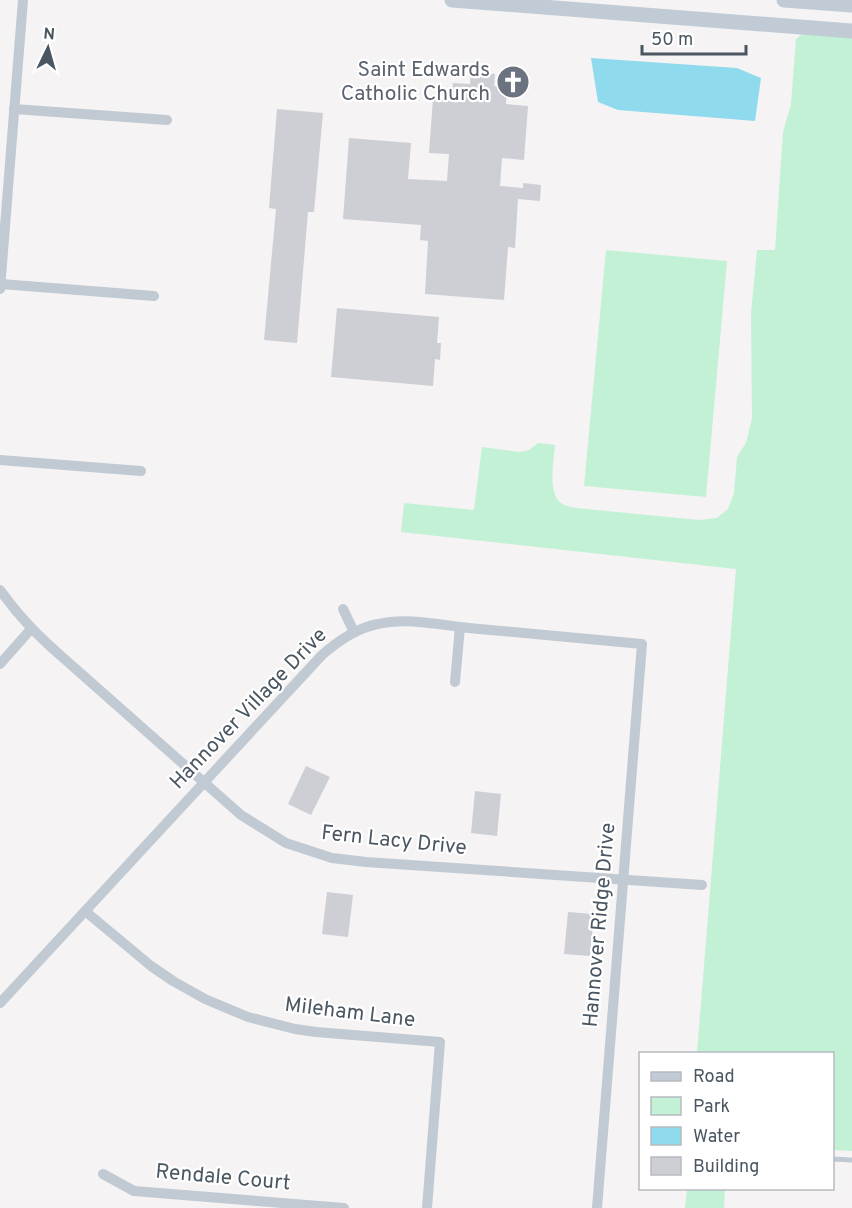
<svg xmlns="http://www.w3.org/2000/svg" width="852" height="1208" viewBox="0 0 852 1208" font-family="Overpass,sans-serif">
  <style>
    .green { fill: #c3f1d5 }
    .water { fill: #90daee }
    .building { fill: #cdcfd5 }
    .lines { fill: none; stroke-linecap: round; stroke-linejoin: round }
    .service { stroke: #c1cad2; stroke-width: 5 }
    .minor { stroke: #c1cad2; stroke-width: 10 }
    .secondary { stroke: #c1cbd6; stroke-width: 15 }
    .labels { text-anchor: middle; dominant-baseline: central; stroke-width: 4.5; stroke-linejoin: round; paint-order: stroke }
    .worship-label { font-size: 21px; fill: #5b616d; stroke: #fff; text-anchor: end }
    .street-label { font-size: 21px; fill: #4a5661; stroke: #fff }
  </style>
  <rect width="100%" height="100%" fill="#f5f3f3"/>
  <!-- green -->
  <g class="green">
    <path d="M803 33 852 37V1151L833 1150 832 1054 697 1053 736 569 401 532 404 503 474 510 482 447 520 452 529 450 538 443 555 445C554 461 547 492 561 503 565 506 572 507 576 508L699 520 717 518 728 509 734 493 737 457 746 443 752 418 751 314 757 250H775L783 132 791 104 796 39Z"/>
    <polygon points="606,250 727,261 706,497 584,486"/>
    <polygon points="687,1189 725,1189 724,1208 685,1208"/>
  </g>
  <!-- water -->
  <polygon class="water" points="591,58 737,68 761,78 755,121 618,110 598,102"/>
  <!-- building -->
  <g class="building">
    <polygon points="471,72 495,74 494,86 507,87 506,104 528,106 524,160 502,158 500,186 523,188 523,183 541,185 540,201 518,199 515,248 508,247 504,300 425,294 428,241 420,240 421,225 343,219 349,138 411,143 408,179 447,181 449,154 429,153 433,99 451,100 453,83 470,84"/>
    <polygon points="277,109 323,113 314,212 308,212 297,343 264,340 276,209 269,208"/>
    <polygon points="337,308 439,317 437,343 441,343 440,360 435,359 433,386 331,377"/>
    <polygon points="306,766 330,777 311,815 288,804"/>
    <polygon points="475,791 501,794 497,836 471,833"/>
    <polygon points="327,892 353,895 348,937 322,934"/>
    <polygon points="568,912 594,914 590,956 564,954"/>
  </g>
  <g class="lines">
    <!-- service -->
    <polyline class="service" points="832,1159 852,1160"/>
    <!-- minor -->
    <g class="minor">
      <polyline points="14,109 167,120"/>
      <polyline points="1,284 154,296"/>
      <polyline points="0,289 23,0"/>
      <polyline points="0,460 141,471"/>
      <path d="M0 590C19 616 35 633 60 655L241 815 286 843 332 858 366 862 702 885"/>
      <polyline points="343,609 354,632"/>
      <polyline points="0,664 31,629"/>
      <polyline points="455,682 460,627"/>
      <polyline points="85,911 151,966 173,981 205,999 248,1017 295,1029 316,1032 440,1042 427,1208"/>
      <path d="M0 1003 322 655C338 641 356 628 378 624 408 617 439 625 469 628 527 633 585 639 642 644L597 1208"/>
      <polyline points="103,1174 134,1191 344,1208"/>
    </g>
    <!-- secondary -->
    <g class="secondary">
      <polyline points="452,0 852,31"/>
      <polyline points="784,0 852,5"/>
    </g>
  </g>
  <!-- icons -->
  <defs>
    <g id="church-disc" transform="scale(1.725)"><circle r="9.5" fill="#6b7280" stroke="#fff"/><path d="M-1.2-6h2.4v3.5h3.3v2.4h-3.3V6h-2.4V-.1h-3.3v-2.4h3.3Z" fill="#fff"/></g>
  </defs>
  <g fill-rule="evenodd">
    <use href="#church-disc" x="513" y="82"/>
  </g>
  <g class="labels">
    <!-- worship labels -->
    <g class="worship-label">
      <text x="490" y="70">Saint Edwards<tspan x="490" dy="24">Catholic Church</tspan></text>
    </g>
    <!-- street labels -->
    <g class="street-label">
      <text transform="translate(249 709) rotate(-46)">Hannover Village Drive</text>
      <text transform="translate(394 841) rotate(6)">Fern Lacy Drive</text>
      <text transform="translate(600 925) rotate(-85)">Hannover Ridge Drive</text>
      <text transform="translate(350 1013) rotate(7)">Mileham Lane</text>
      <text transform="translate(223 1178) rotate(5)">Rendale Court</text>
    </g>
  </g>
  <!-- legend -->
  <rect x="639" y="1052" width="195" height="138" fill="#ffffff" stroke="#b7bbc0" stroke-width="1.5"/>
  <rect x="651" y="1072" width="30" height="9" fill="#c1cbd6" stroke="#b7bbc0" stroke-width="1.5"/>
  <text x="693" y="1082" font-size="18" fill="#4a5661">Road</text>
  <rect x="651" y="1097" width="30" height="18" fill="#c3f1d5" stroke="#b7bbc0" stroke-width="1.5"/>
  <text x="693" y="1112" font-size="18" fill="#4a5661">Park</text>
  <rect x="651" y="1127" width="30" height="18" fill="#90daee" stroke="#b7bbc0" stroke-width="1.5"/>
  <text x="693" y="1142" font-size="18" fill="#4a5661">Water</text>
  <rect x="651" y="1157" width="30" height="18" fill="#cdcfd5" stroke="#b7bbc0" stroke-width="1.5"/>
  <text x="693" y="1172" font-size="18" fill="#4a5661">Building</text>
  <!-- north arrow -->
  <g transform="translate(48 48) rotate(5)" stroke="#ffffff" stroke-width="4.5" paint-order="stroke">
  <path d="M0-4.5L10 22L0 15L-10 22Z" fill="#4a5661"/>
  <text y="-9" font-size="16" font-weight="bold" text-anchor="middle" fill="#4a5661">N</text>
  </g>
  <!-- scale -->
  <path d="M642 45v9h104v-9" fill="none" stroke="#4a5661" stroke-width="3"/>
  <text x="651" y="45" font-size="18" fill="#4a5661" stroke="#ffffff" stroke-width="4.5" paint-order="stroke">50 m</text>
</svg>
